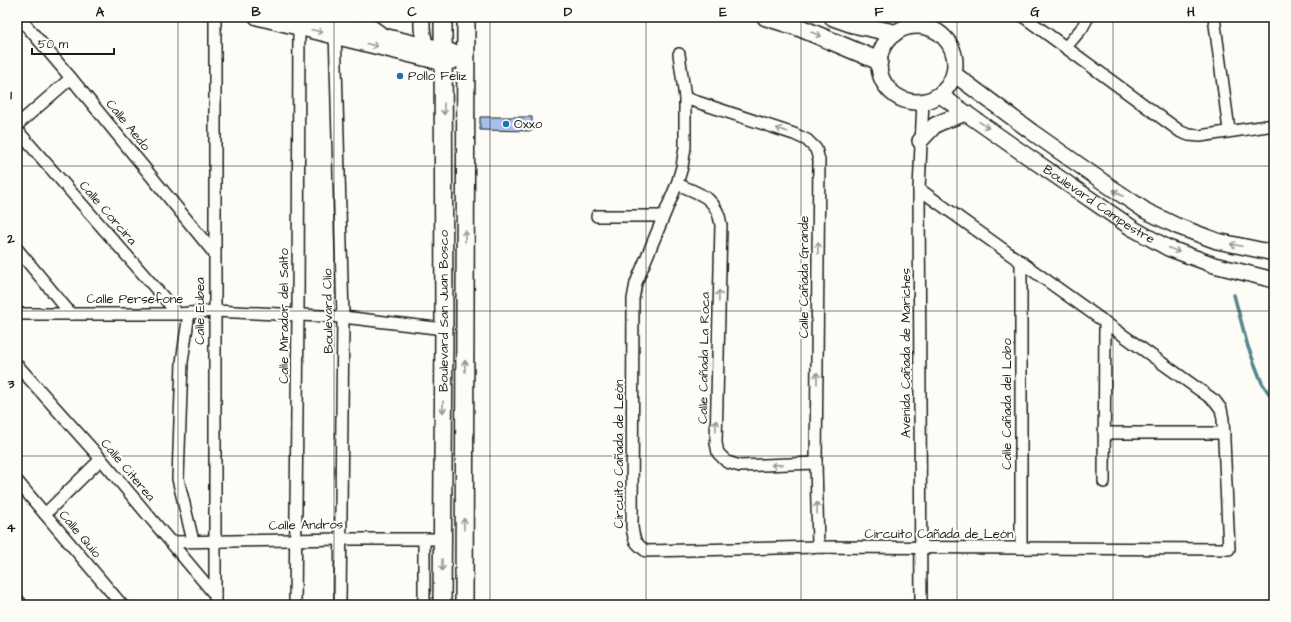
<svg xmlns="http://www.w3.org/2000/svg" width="1291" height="622" viewBox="0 0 1291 622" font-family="'Architects Daughter',sans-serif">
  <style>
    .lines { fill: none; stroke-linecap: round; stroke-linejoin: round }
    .stream { stroke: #56868d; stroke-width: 3.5 }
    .building { fill: #a7bfec; stroke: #1c1c1c }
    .street-casing { stroke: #1c1c1c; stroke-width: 14 }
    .secondary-casing { stroke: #1c1c1c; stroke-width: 18 }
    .primary-casing { stroke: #1c1c1c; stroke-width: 20 }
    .street { stroke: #fdfcf7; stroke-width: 11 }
    .secondary { stroke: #fdfcf7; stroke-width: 15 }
    .primary { stroke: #fdfcf7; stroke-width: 17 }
    .oneway { stroke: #989794 }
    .grid { fill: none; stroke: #1c1c1c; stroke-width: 1; stroke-opacity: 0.55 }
    .poi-dot { fill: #1f6fb2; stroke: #fdfcf7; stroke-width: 1.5 }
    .labels { text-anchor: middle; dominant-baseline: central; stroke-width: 4; stroke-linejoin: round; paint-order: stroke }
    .poi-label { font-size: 13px; fill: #1c1c1c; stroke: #fdfcf7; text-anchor: start }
    .street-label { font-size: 13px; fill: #1c1c1c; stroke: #fdfcf7 }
    .neatline { fill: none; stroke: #1c1c1c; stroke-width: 1.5 }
    .grid-label { font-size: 13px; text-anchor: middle; font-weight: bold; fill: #1c1c1c }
  </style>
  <rect width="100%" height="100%" fill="#fdfcf7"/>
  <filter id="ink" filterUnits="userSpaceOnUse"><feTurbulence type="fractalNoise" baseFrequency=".025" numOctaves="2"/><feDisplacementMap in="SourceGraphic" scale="8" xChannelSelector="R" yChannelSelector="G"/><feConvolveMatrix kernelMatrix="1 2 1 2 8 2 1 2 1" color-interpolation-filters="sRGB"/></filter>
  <g filter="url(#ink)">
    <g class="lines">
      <!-- stream -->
      <polyline class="stream" points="1234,295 1248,347 1262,383 1274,401"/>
    </g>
    <!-- building -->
    <polygon class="building" points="480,117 532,117 532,131 480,130"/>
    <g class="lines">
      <!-- street casing -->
      <g class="street-casing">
        <g id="street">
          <polyline points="19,17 71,78 214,253"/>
          <polyline points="1024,17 1181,132 1189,135 1200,136 1274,125"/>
          <polyline points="1214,17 1229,130"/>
          <polyline points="918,26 918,17"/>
          <polyline points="335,30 343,317 340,605"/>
          <polyline points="1066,47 1082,28 1088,17"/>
          <path d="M679 54 685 98V147L682 167 677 184 636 283 633 299 632 527C634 541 635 543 646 551L818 547 1229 549 1223 419 1221 409 1215 401 919 189"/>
          <polyline points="685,98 794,134 807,140 816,149 819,160 816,463 818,547"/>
          <polyline points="17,125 71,78"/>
          <polyline points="17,130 178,314"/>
          <path d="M677 184C700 194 717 197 721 225L716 443 718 453 727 462 740 466 816 463"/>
          <polyline points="597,216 663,216"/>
          <polyline points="17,249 71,314"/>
          <polyline points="1021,261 1021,548"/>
          <polyline points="189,313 182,362 178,479 193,541"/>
          <polyline points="17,314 178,314 214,311 343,317 444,329"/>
          <polyline points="17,365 101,459 215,595"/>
          <polyline points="1104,433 1224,433"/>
          <polyline points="17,481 122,605"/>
          <polyline points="1104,482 1105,323"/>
          <polyline points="45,514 101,459"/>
          <polyline points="171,542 342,539 442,539"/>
          <polyline points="17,599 22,605"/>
          <polyline points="215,605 215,17"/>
          <polyline points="295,605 298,314 299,20"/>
          <polyline points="424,605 424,539"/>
          <polyline points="921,605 919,189 923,101"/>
        </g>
      </g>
      <!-- secondary casing -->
      <g class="secondary-casing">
        <g id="secondary">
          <path d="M257 17 444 63C457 61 461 57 466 44"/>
          <polyline points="304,17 425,46 443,48 454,53"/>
          <polyline points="360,17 365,23 379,33"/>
          <polyline points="422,17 422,28 425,46"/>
          <circle cx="917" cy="64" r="38"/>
          <polyline points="954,74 1032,132 1109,186 1146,211 1177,226 1217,241 1274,253"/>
          <path id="s1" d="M940 95 1017 149 1132 228 1168 248 1214 265 1274 280"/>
          <polyline points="920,141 935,125 944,121 966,113"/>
        </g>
      </g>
      <!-- primary casing -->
      <g class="primary-casing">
        <g id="primary">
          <polyline points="766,17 798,27 879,61"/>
          <polyline points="833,17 853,24 894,33"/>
          <path id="s2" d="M442 605 444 329 443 17"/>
          <polyline points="464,605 466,17"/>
        </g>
      </g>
      <!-- street -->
      <use href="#street" class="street"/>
      <!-- secondary -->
      <use href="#secondary" class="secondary"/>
      <!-- primary -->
      <use href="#primary" class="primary"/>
    </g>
    <!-- one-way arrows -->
    <defs><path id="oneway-shaft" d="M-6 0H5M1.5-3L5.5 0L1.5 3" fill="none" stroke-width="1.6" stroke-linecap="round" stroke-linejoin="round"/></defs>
    <g class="oneway">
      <use href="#oneway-shaft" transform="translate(317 31) rotate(14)"/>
      <use href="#oneway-shaft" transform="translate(816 34) rotate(23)"/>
      <use href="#oneway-shaft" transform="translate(372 45) rotate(14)"/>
      <use href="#oneway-shaft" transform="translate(444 109) rotate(90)"/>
      <use href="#oneway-shaft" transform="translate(984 125) rotate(35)"/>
      <use href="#oneway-shaft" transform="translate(782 130) rotate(-162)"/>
      <use href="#oneway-shaft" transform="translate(1118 193) rotate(-147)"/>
      <use href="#oneway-shaft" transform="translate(465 236) rotate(-90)"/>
      <use href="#oneway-shaft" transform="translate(1236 245) rotate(-168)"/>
      <use href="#oneway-shaft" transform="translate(818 248) rotate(-90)"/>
      <use href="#oneway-shaft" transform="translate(1174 250) rotate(22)"/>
      <use href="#oneway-shaft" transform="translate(719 296) rotate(-89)"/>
      <use href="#oneway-shaft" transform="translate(465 366) rotate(-90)"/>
      <use href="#oneway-shaft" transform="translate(817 378) rotate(-90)"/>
      <use href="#oneway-shaft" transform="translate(443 407) rotate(90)"/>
      <use href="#oneway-shaft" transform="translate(716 426) rotate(-89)"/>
      <use href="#oneway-shaft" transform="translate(777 465) rotate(178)"/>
      <use href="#oneway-shaft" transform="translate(817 508) rotate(-91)"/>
      <use href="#oneway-shaft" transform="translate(464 524) rotate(-90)"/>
      <use href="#oneway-shaft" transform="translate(442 565) rotate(90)"/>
    </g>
  </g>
  <!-- grid -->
  <path class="grid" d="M178 17V605M334 17V605M490 17V605M646 17V605M801 17V605M957 17V605M1113 17V605M17 166H1274M17 311H1274M17 456H1274"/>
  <!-- markers -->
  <g class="poi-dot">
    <circle cx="400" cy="76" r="4"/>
    <circle cx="506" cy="124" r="4"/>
  </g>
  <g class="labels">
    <!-- poi labels -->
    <g class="poi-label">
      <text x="408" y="76">Pollo Feliz</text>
      <text x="514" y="124">Oxxo</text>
    </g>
    <!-- street labels -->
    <g class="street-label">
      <text transform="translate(128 125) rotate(51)">Calle Aedo</text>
      <text stroke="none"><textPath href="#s1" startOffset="193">Boulevard Campestre</textPath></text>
      <text transform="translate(108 213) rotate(49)">Calle Corcira</text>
      <text transform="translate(804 277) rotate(-90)">Calle Cañada Grande</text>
      <text x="135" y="299">Calle Persefone</text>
      <text transform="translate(200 311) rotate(-90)">Calle Eubea</text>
      <text transform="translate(328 311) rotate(-91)">Boulevard Clío</text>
      <text stroke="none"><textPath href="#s2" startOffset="294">Boulevard San Juan Bosco</textPath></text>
      <text transform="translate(284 316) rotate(-90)">Calle Mirador del Salto</text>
      <text transform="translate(906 353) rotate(-90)">Avenida Cañada de Mariches</text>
      <text transform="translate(704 358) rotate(-89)">Calle Cañada La Roca</text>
      <text transform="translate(1007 404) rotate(-90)">Calle Cañada del Lobo</text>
      <text transform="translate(619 454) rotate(-90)">Circuito Cañada de León</text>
      <text transform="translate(128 470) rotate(50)">Calle Citerea</text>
      <text transform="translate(306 525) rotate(-1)">Calle Andros</text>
      <text transform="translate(80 534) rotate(50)">Calle Quío</text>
      <text x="939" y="534">Circuito Cañada de León</text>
    </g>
  </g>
  <!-- margin -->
  <rect width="1291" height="622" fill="none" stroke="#fdfcf7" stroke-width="44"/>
  <!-- scale -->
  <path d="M32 48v6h82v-6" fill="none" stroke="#1c1c1c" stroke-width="2"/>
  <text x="38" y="48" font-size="12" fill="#1c1c1c" stroke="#fdfcf7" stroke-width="3" paint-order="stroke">50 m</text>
  <rect x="22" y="22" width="1247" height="578" class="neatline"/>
  <g class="grid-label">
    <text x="100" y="16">A</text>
    <text x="256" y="16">B</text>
    <text x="412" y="16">C</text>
    <text x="568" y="16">D</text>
    <text x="723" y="16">E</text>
    <text x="879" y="16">F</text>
    <text x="1035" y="16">G</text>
    <text x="1191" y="16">H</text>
    <text x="11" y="99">1</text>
    <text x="11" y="243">2</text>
    <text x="11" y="388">3</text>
    <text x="11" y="532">4</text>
  </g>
</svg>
